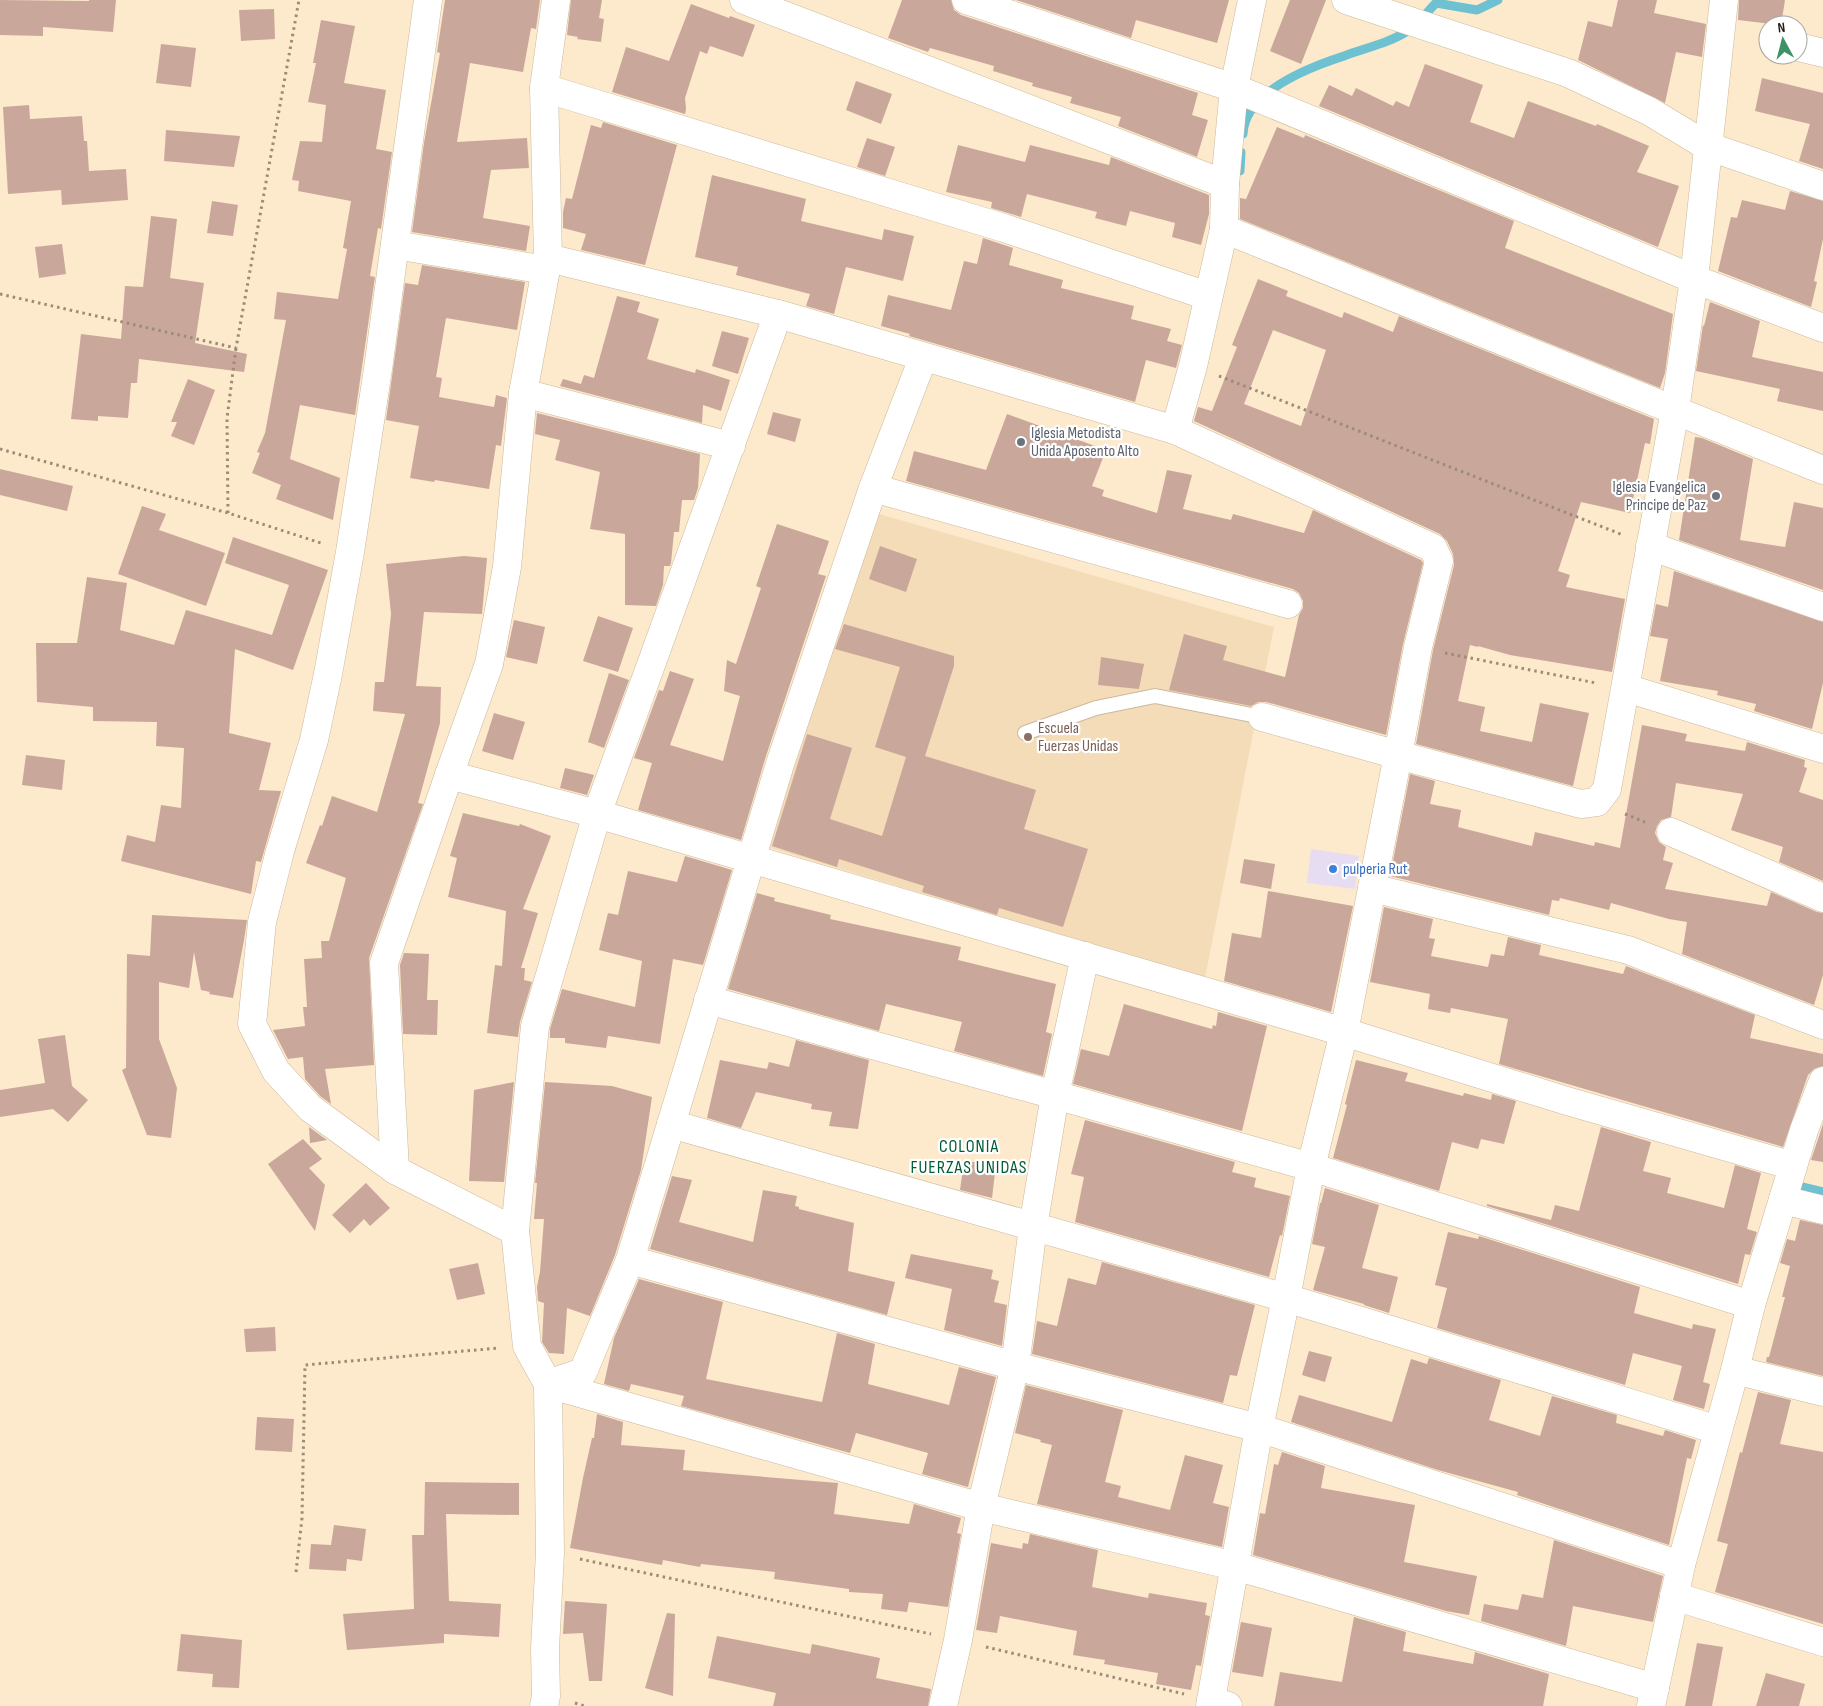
<svg xmlns="http://www.w3.org/2000/svg" width="1823" height="1706" viewBox="0 0 1823 1706" font-family="'Sofia Sans Condensed',sans-serif">
  <style>
    .commercial { fill: #e7ddf2 }
    .built { fill: #f4dcb8 }
    .lines { fill: none; stroke-linecap: round; stroke-linejoin: round }
    .stream { stroke: #6dc1d1; stroke-width: 9 }
    .building { fill: #caa79b; fill-rule: evenodd }
    .service-casing { stroke: #ccb99c; stroke-width: 16 }
    .minor-casing { stroke: #ccb99c; stroke-width: 29 }
    .tertiary-casing { stroke: #ccb99c; stroke-width: 29 }
    .path { stroke: #9a8c77; stroke-width: 3; stroke-dasharray: 2.5 4; stroke-linecap: butt }
    .service { stroke: #fff; stroke-width: 14 }
    .minor { stroke: #fff; stroke-width: 28 }
    .tertiary { stroke: #fff; stroke-width: 28 }
    .worship-dot { fill: #6b7280; stroke: #fff; stroke-width: 2 }
    .education-dot { fill: #8d6e63; stroke: #fff; stroke-width: 2 }
    .shop-dot { fill: #3f7fe0; stroke: #fff; stroke-width: 2 }
    .labels { text-anchor: middle; dominant-baseline: central; stroke-width: 4.5; stroke-linejoin: round; paint-order: stroke }
    .worship-label { font-size: 16px; fill: #5b616d; stroke: #fff; text-anchor: start }
    .education-label { font-size: 16px; fill: #785e54; stroke: #fff; text-anchor: start }
    .shop-label { font-size: 16px; fill: #366cbe; stroke: #fff; text-anchor: start }
    .neighbourhood-label { font-size: 18px; letter-spacing: 1px; fill: #005c36; stroke: #fff }
  </style>
  <rect width="100%" height="100%" fill="#fde9cb"/>
  <!-- commercial -->
  <polygon class="commercial" points="1311,849 1359,856 1355,889 1307,883"/>
  <!-- built -->
  <polygon class="built" points="879,514 1274,627 1205,978 767,847"/>
  <g class="lines">
    <!-- stream -->
    <g class="stream">
      <path d="M1243 134C1245 91 1310 67 1344 56 1365 48 1390 43 1409 30 1419 23 1427 12 1436 3L1477 10 1498 0"/>
      <polyline points="1240,171 1241,152"/>
      <polyline points="1802,1187 1823,1192"/>
    </g>
  </g>
  <!-- building -->
  <g class="building">
    <polygon points="0,0 89,1 89,0 116,0 113,32 43,27 43,36 0,35"/>
    <polygon points="445,0 540,0 536,29 531,28 523,72 470,63 457,142 527,138 529,168 491,170 483,218 530,226 526,251 412,232 424,143 440,53 437,52"/>
    <polygon points="571,0 602,0 599,18 604,19 601,42 577,39 578,37 567,35"/>
    <polygon points="902,0 951,0 954,10 961,15 1198,93 1192,115 1208,120 1197,157 1118,126 1121,117 1070,103 1072,97 1032,86 1033,83 993,71 994,66 930,48 928,52 888,38"/>
    <polygon points="1016,0 1229,0 1217,43 1136,20 1131,38"/>
    <polygon points="1290,0 1326,0 1301,64 1270,51"/>
    <polygon points="1618,0 1657,0 1654,13 1706,24 1702,57 1676,52 1665,103 1578,60 1588,21 1612,27"/>
    <polygon points="1739,0 1785,0 1781,25 1738,20"/>
    <polygon points="691,4 729,18 730,16 755,25 743,57 710,46 707,54 700,51 685,98 686,109 685,114 612,92 626,47 669,61"/>
    <polygon points="274,9 275,39 241,41 239,10"/>
    <polygon points="321,20 355,26 344,83 386,90 376,149 392,152 381,229 378,228 370,276 375,277 355,415 300,405 290,459 340,478 333,520 276,499 281,485 252,473 260,453 257,452 265,433 286,320 274,319 277,292 338,299 347,249 343,248 351,201 298,191 299,181 292,180 300,141 322,142 326,105 308,102 316,63 313,63"/>
    <polygon points="161,44 196,48 191,87 156,83"/>
    <polygon points="1425,64 1483,85 1470,122 1514,138 1528,101 1596,126 1597,124 1649,146 1637,172 1679,186 1658,247 1319,106 1329,85 1352,96 1356,88 1393,106 1396,101 1409,107"/>
    <polygon points="1762,78 1823,93 1823,169 1799,161 1810,124 1755,111"/>
    <polygon points="856,81 892,94 881,124 846,110"/>
    <polygon points="29,105 30,119 82,116 84,141 87,141 89,171 126,169 128,200 62,205 61,190 8,194 3,107"/>
    <polygon points="603,122 677,145 645,265 581,250 586,234 563,228 563,212 566,198 572,199 591,125 601,128"/>
    <polygon points="1277,127 1304,138 1305,135 1514,221 1505,248 1673,314 1665,373 1660,388 1240,219 1240,198 1246,199"/>
    <polygon points="166,130 240,136 234,167 164,161"/>
    <polygon points="867,138 895,147 885,176 857,167"/>
    <polygon points="958,145 1025,162 1030,145 1109,165 1111,157 1209,195 1209,214 1201,245 1172,237 1175,223 1130,211 1126,226 1095,218 1097,212 1027,194 1021,217 991,208 992,202 946,192"/>
    <polygon points="712,175 806,199 801,221 882,240 884,229 914,236 903,281 846,267 834,314 806,306 810,294 736,275 738,267 695,257"/>
    <polygon points="1790,191 1823,201 1823,239 1814,281 1817,282 1811,307 1718,271 1731,217 1737,218 1742,200 1785,210"/>
    <polygon points="212,201 238,205 233,236 207,233"/>
    <polygon points="151,216 177,219 170,278 204,283 195,343 247,354 244,372 139,359 137,383 131,383 128,418 98,416 98,421 71,419 81,334 121,339 125,286 143,287"/>
    <polygon points="983,238 1013,248 1009,265 1063,280 1061,288 1134,306 1131,319 1171,329 1167,341 1182,345 1176,368 1146,360 1135,402 909,336 910,334 881,326 888,295 951,310 964,261 977,264"/>
    <polygon points="62,244 66,274 39,278 35,247"/>
    <polygon points="422,265 525,282 517,330 446,318 436,377 442,378 439,397 494,407 496,395 507,398 501,446 496,445 489,489 435,480 434,482 410,478 419,426 386,420 405,283 418,285"/>
    <path d="M1258 279 1288 291 1286 296 1342 318 1344 312 1393 332 1399 316 1654 419 1650 444 1645 443 1630 513 1581 502 1558 571 1570 575 1566 587 1625 599 1612 672 1510 655 1478 646V647L1470 645 1458 701 1485 707 1480 731 1532 742 1540 703 1589 713 1573 786 1416 744 1433 650 1454 565 1453 554 1447 541 1440 534 1194 421 1198 407 1212 411 1237 347 1232 345ZM1273 330 1326 350 1301 426 1244 404Z"/>
    <polygon points="617,296 640,302 637,312 659,319 647,359 695,373 696,369 730,380 721,411 703,405 702,423 560,386 563,379 581,384 584,375 594,378"/>
    <polygon points="1710,302 1760,321 1752,357 1823,372 1823,411 1777,401 1780,389 1696,371 1703,325 1704,326"/>
    <polygon points="722,331 749,338 738,374 712,366"/>
    <polygon points="188,379 215,390 194,445 171,436 177,422 171,422"/>
    <polygon points="773,412 801,419 795,442 767,434"/>
    <polygon points="537,413 700,454 698,488 694,500 682,500 679,532 674,532 671,563 670,566 664,566 663,585 656,606 625,605 625,534 590,529 600,472 555,460 560,440 535,434"/>
    <polygon points="1007,414 1106,450 1092,486 1104,490 1102,496 1157,513 1167,470 1192,475 1183,509 1231,520 1233,514 1304,533 1313,510 1421,560 1423,563 1403,644 1386,735 1266,702 1258,702 1251,706 1169,690 1184,634 1227,646 1223,660 1285,677 1299,615 1303,608 1303,601 1299,593 1293,589 906,481 914,451 986,470"/>
    <polygon points="1695,437 1702,438 1753,459 1740,540 1785,547 1794,502 1823,508 1823,590 1679,540"/>
    <polygon points="0,469 73,486 67,511 0,495"/>
    <polygon points="142,506 166,514 159,530 225,553 206,606 118,574"/>
    <polygon points="777,524 829,541 818,574 826,576 765,759 741,840 638,810 652,763 634,758 659,690 663,691 670,671 694,679 670,745 723,761 740,696 724,691 727,660 736,664 761,588 756,586"/>
    <polygon points="233,537 328,570 293,670 235,649 229,733 271,743 259,790 281,791 261,862 256,861 251,894 121,861 127,835 155,842 161,805 181,808 184,748 156,746 157,722 93,721 93,707 37,702 36,643 77,643 87,577 127,583 120,630 174,645 186,610 272,635 289,585 225,563"/>
    <polygon points="880,546 917,559 906,592 869,579"/>
    <polygon points="464,556 487,558 482,614 424,612 416,686 441,687 440,723 418,803 423,804 369,958 374,1065 325,1069 331,1104 320,1096 305,1079 303,1057 288,1059 273,1030 305,1026 303,1007 307,1007 304,959 322,958 321,941 329,941 346,878 306,863 320,825 322,826 332,796 377,812 405,714 373,711 375,682 384,682 391,614 386,564"/>
    <polygon points="1674,571 1823,622 1823,683 1812,729 1754,711 1756,704 1717,695 1718,691 1660,681 1668,639 1650,636 1656,604 1668,607"/>
    <polygon points="598,616 633,628 618,672 583,661"/>
    <polygon points="514,620 545,627 537,664 506,657"/>
    <polygon points="844,624 954,656 954,666 925,756 1036,790 1024,829 1088,849 1063,927 999,908 997,915 922,892 924,886 839,859 837,867 772,846 807,734 852,748 830,819 882,836 906,757 875,747 900,667 835,649"/>
    <polygon points="1101,657 1144,664 1139,689 1098,685"/>
    <polygon points="609,673 629,680 604,748 588,742"/>
    <polygon points="494,713 525,722 513,760 482,751"/>
    <polygon points="1642,725 1687,734 1685,741 1745,751 1747,742 1805,760 1804,767 1807,768 1799,792 1823,800 1823,881 1779,862 1783,847 1731,830 1743,794 1676,783 1671,817 1661,820 1657,826 1655,833 1659,842 1666,847 1663,860 1673,863 1665,889 1767,906 1771,892 1817,912 1823,913 1823,975 1814,1005 1682,954 1687,922 1669,919 1611,903 1609,910 1560,898 1559,901 1552,900 1549,915 1390,876 1410,774 1435,781 1430,804 1461,810 1458,827 1532,846 1535,832 1594,846 1595,842 1620,848"/>
    <polygon points="26,755 65,760 62,790 22,785"/>
    <polygon points="565,768 594,775 587,795 560,788"/>
    <polygon points="463,813 519,826 520,824 551,836 523,909 538,913 521,968 525,968 524,980 532,982 520,1022 518,1037 487,1033 495,965 502,966 506,911 448,897 457,858 450,856"/>
    <polygon points="685,856 732,870 703,965 673,959 660,1044 608,1036 606,1048 565,1043 565,1038 550,1038 550,1029 562,989 635,1007 642,961 599,950 608,913 618,915 628,871 677,882"/>
    <polygon points="1244,859 1275,864 1271,889 1240,883"/>
    <polygon points="1268,891 1353,906 1331,1012 1224,981 1232,933 1261,938"/>
    <polygon points="757,893 775,898 774,901 831,915 830,919 961,947 958,960 1056,984 1046,1032 1052,1034 1043,1076 954,1051 962,1022 886,1004 879,1031 728,989"/>
    <polygon points="1384,907 1433,919 1429,938 1435,939 1431,956 1488,967 1491,954 1504,956 1508,937 1541,945 1539,955 1623,974 1626,966 1755,1015 1750,1038 1823,1054 1823,1066 1814,1069 1808,1075 1783,1147 1499,1064 1508,1019 1451,1008 1450,1013 1428,1009 1430,994 1370,982"/>
    <polygon points="152,915 247,920 244,940 233,998 209,994 210,992 201,990 194,952 189,988 159,982 159,1039 177,1088 171,1138 147,1135 122,1070 126,1068 127,954 150,956"/>
    <polygon points="404,953 429,954 427,1000 438,1000 437,1035 403,1034 400,965"/>
    <polygon points="1124,1004 1212,1029 1213,1025 1216,1026 1218,1012 1267,1026 1242,1131 1073,1084 1081,1049 1109,1056"/>
    <polygon points="65,1035 72,1086 88,1100 68,1122 53,1109 0,1117 0,1090 45,1083 38,1039"/>
    <polygon points="796,1040 869,1060 858,1129 829,1126 832,1112 811,1109 812,1104 756,1092 741,1128 707,1118 720,1060 767,1069 769,1062 789,1067"/>
    <polygon points="1356,1060 1408,1073 1405,1081 1463,1096 1464,1093 1491,1100 1492,1094 1516,1101 1504,1144 1481,1139 1478,1149 1452,1142 1439,1191 1333,1158 1347,1105 1345,1104"/>
    <polygon points="514,1082 504,1182 469,1181 474,1090"/>
    <polygon points="545,1082 612,1086 652,1097 641,1170 615,1255 590,1316 567,1308 564,1354 549,1353 542,1342 544,1303 538,1301 537,1287 540,1272 544,1219 534,1219 537,1183 535,1183"/>
    <polygon points="1085,1120 1235,1162 1232,1172 1256,1178 1254,1187 1290,1196 1282,1236 1280,1235 1269,1277 1075,1222 1084,1177 1071,1174"/>
    <polygon points="1823,1124 1823,1162 1811,1160"/>
    <polygon points="309,1127 327,1140 310,1143"/>
    <polygon points="1601,1127 1651,1142 1643,1171 1671,1178 1667,1193 1724,1208 1735,1165 1761,1173 1747,1229 1757,1232 1750,1255 1745,1254 1738,1284 1487,1206 1487,1204 1551,1220 1555,1205 1579,1211"/>
    <polygon points="303,1139 322,1159 309,1168 325,1185 315,1231 268,1164"/>
    <polygon points="964,1161 996,1164 992,1198 960,1190"/>
    <polygon points="672,1176 692,1180 679,1222 753,1242 763,1190 797,1196 795,1206 799,1207 799,1209 854,1223 848,1271 895,1282 887,1315 650,1249"/>
    <polygon points="366,1183 390,1208 370,1226 364,1219 350,1233 332,1215"/>
    <polygon points="1325,1188 1379,1205 1362,1268 1398,1277 1389,1313 1364,1305 1364,1304 1313,1290 1325,1247 1312,1244 1320,1203 1321,1203"/>
    <polygon points="1800,1220 1823,1225 1823,1376 1766,1362 1767,1357 1769,1357 1785,1297 1782,1297 1790,1266 1780,1263 1787,1239 1795,1241"/>
    <polygon points="1448,1232 1478,1239 1479,1236 1640,1287 1634,1313 1692,1329 1693,1324 1716,1329 1703,1382 1710,1384 1704,1409 1673,1400 1682,1366 1633,1353 1625,1385 1437,1328 1447,1288 1435,1285"/>
    <polygon points="911,1254 993,1270 991,1279 999,1281 994,1302 1007,1305 1002,1346 944,1330 952,1289 905,1278"/>
    <polygon points="1102,1262 1255,1305 1237,1376 1230,1375 1223,1403 1032,1354 1037,1321 1057,1326 1068,1278 1096,1285"/>
    <polygon points="478,1263 485,1294 457,1300 449,1269"/>
    <polygon points="639,1279 723,1302 706,1379 822,1402 837,1333 875,1344 868,1384 949,1405 959,1367 996,1377 968,1487 922,1474 928,1453 856,1433 850,1453 681,1406 684,1396 631,1384 629,1391 604,1384 614,1338"/>
    <polygon points="275,1327 276,1351 246,1352 244,1329"/>
    <polygon points="1309,1351 1332,1357 1325,1382 1302,1375"/>
    <polygon points="1429,1358 1501,1380 1489,1420 1540,1436 1552,1396 1617,1415 1616,1423 1663,1436 1665,1430 1696,1440 1691,1459 1687,1458 1669,1545 1517,1495 1518,1492 1438,1470 1291,1422 1299,1395 1392,1422 1411,1359 1427,1364"/>
    <polygon points="1026,1385 1123,1410 1105,1482 1121,1486 1118,1497 1170,1510 1185,1455 1223,1465 1213,1503 1229,1507 1222,1547 1037,1504 1052,1445 1040,1442 1041,1440 1015,1433"/>
    <polygon points="1758,1392 1791,1400 1780,1444 1823,1452 1823,1624 1715,1592 1728,1544 1717,1541 1740,1452 1742,1453"/>
    <polygon points="597,1414 623,1422 621,1445 685,1450 683,1470 838,1483 834,1514 909,1524 914,1504 961,1518 957,1533 961,1534 948,1607 909,1602 907,1612 881,1609 883,1594 849,1592 849,1589 774,1579 775,1572 701,1564 700,1567 663,1560 662,1565 570,1548 583,1478 592,1438 594,1438"/>
    <polygon points="257,1417 294,1419 292,1452 255,1450"/>
    <polygon points="1282,1452 1325,1466 1321,1488 1415,1505 1404,1562 1477,1576 1469,1615 1446,1611 1253,1555 1260,1513 1265,1514 1274,1464 1278,1465"/>
    <polygon points="425,1482 519,1483 519,1515 446,1514 449,1601 501,1604 499,1637 444,1634 444,1643 347,1650 343,1614 414,1609 412,1535 424,1535"/>
    <polygon points="334,1525 366,1529 362,1561 347,1559 346,1571 309,1569 311,1544 331,1545"/>
    <polygon points="1030,1534 1098,1550 1092,1587 1148,1598 1149,1593 1207,1603 1205,1615 1210,1616 1201,1666 1196,1665 1191,1690 1156,1684 1158,1673 1104,1664 1105,1660 1073,1655 1077,1631 1000,1616 997,1633 976,1630 991,1543 1022,1549 1023,1543 1028,1544"/>
    <polygon points="1554,1540 1663,1576 1653,1622 1573,1606 1566,1646 1481,1621 1484,1604 1518,1610 1522,1594 1543,1598"/>
    <polygon points="565,1601 607,1604 602,1681 589,1681 583,1633 563,1634"/>
    <polygon points="667,1613 675,1614 673,1696 645,1688"/>
    <polygon points="1354,1617 1406,1632 1403,1651 1473,1664 1475,1652 1549,1674 1543,1706 1274,1706 1280,1672 1342,1682"/>
    <polygon points="1241,1622 1272,1628 1263,1677 1232,1672"/>
    <polygon points="181,1634 242,1640 239,1688 212,1687 213,1674 177,1671"/>
    <polygon points="717,1636 810,1654 812,1644 880,1658 876,1678 931,1689 928,1706 773,1706 776,1693 708,1678"/>
    <polygon points="1697,1643 1723,1647 1712,1706 1685,1706"/>
    <polygon points="1766,1673 1805,1684 1799,1706 1756,1706"/>
  </g>
  <g class="lines">
    <!-- service casing -->
    <g class="service-casing">
      <polyline id="service" points="1025,733 1096,708 1155,696 1262,717"/>
    </g>
    <!-- minor casing -->
    <g class="minor-casing">
      <g id="minor">
        <polyline points="428,0 378,369 350,552 328,674 314,740 280,851 262,922 252,1024 276,1071 310,1108 395,1170 515,1231 527,1346 548,1384 550,1552 545,1649 546,1696 544,1706"/>
        <polyline points="744,0 1225,184"/>
        <polyline points="966,0 1234,88 1694,279 1823,328"/>
        <polyline points="1346,0 1568,73 1649,111 1707,146 1823,186"/>
        <polyline points="1798,47 1823,53"/>
        <polyline points="544,88 1004,228 1208,296"/>
        <polyline points="1224,229 1823,470"/>
        <polyline points="395,245 546,270"/>
        <polyline points="548,258 778,314 1175,430 1433,548 1439,561 1418,647 1398,755 1262,717"/>
        <polyline points="523,393 731,446"/>
        <polyline points="1175,430 1193,366 1224,229 1225,184 1234,88 1252,0"/>
        <polyline points="873,488 1288,604"/>
        <polyline points="1650,546 1823,607"/>
        <polyline points="1626,688 1823,749"/>
        <polyline points="449,775 597,814 1344,1032 1567,1101 1793,1166"/>
        <polyline points="1671,832 1823,898"/>
        <polyline points="1372,888 1628,950 1823,1025"/>
        <polyline points="708,1000 1055,1095 1311,1167 1751,1305"/>
        <polyline points="671,1124 1286,1298 1718,1430"/>
        <polyline points="395,1170 384,963 449,775 489,664 507,567 523,393 548,258 544,88 556,0"/>
        <polyline points="1783,1200 1823,1210"/>
        <polyline points="515,1231 535,1026 597,814 778,314"/>
        <polyline points="630,1260 1015,1366 1259,1428 1681,1565"/>
        <polyline points="1735,1370 1823,1392"/>
        <polyline points="548,1384 981,1507 1235,1566 1655,1688"/>
        <polyline points="548,1384 583,1372 630,1260 780,764 873,488 923,358"/>
        <polyline points="1674,1596 1823,1642"/>
        <polyline points="1211,1701 1228,1706"/>
        <polyline points="943,1706 958,1640 981,1507 1015,1366 1033,1227 1055,1095 1085,956"/>
      </g>
    </g>
    <!-- tertiary casing -->
    <g class="tertiary-casing">
      <g id="tertiary">
        <polyline points="1210,1706 1259,1428 1286,1298 1311,1167 1344,1032 1398,755 1581,804 1597,802 1607,789 1675,410 1694,279 1724,0"/>
        <polyline points="1651,1706 1681,1565 1735,1370 1751,1305 1804,1130 1823,1081"/>
      </g>
    </g>
    <!-- path -->
    <g class="path">
      <polyline points="0,294 236,348 299,0"/>
      <polyline points="1219,376 1623,535"/>
      <polyline points="0,449 228,513 321,543"/>
      <polyline points="228,513 227,418 236,348"/>
      <polyline points="1445,653 1596,683"/>
      <polyline points="1625,814 1645,822"/>
      <polyline points="580,1559 931,1634"/>
      <polyline points="296,1572 302,1518 305,1365 499,1348"/>
      <polyline points="986,1647 1184,1694"/>
      <polyline points="575,1703 585,1706"/>
    </g>
    <!-- service -->
    <use href="#service" class="service"/>
    <!-- minor -->
    <use href="#minor" class="minor"/>
    <!-- tertiary -->
    <use href="#tertiary" class="tertiary"/>
  </g>
  <!-- markers -->
  <g class="worship-dot">
    <circle cx="1021" cy="442" r="5"/>
    <circle cx="1716" cy="496" r="5"/>
  </g>
  <circle class="education-dot" cx="1028" cy="737" r="5"/>
  <circle class="shop-dot" cx="1333" cy="869" r="5"/>
  <g class="labels">
    <!-- worship labels -->
    <g class="worship-label">
      <text x="1031" y="433">Iglesia Metodista<tspan x="1031" dy="18">Unida Aposento Alto</tspan></text>
      <text x="1706" y="487" text-anchor="end">Iglesia Evangelica<tspan x="1706" dy="18">Principe de Paz</tspan></text>
    </g>
    <!-- education labels -->
    <g class="education-label">
      <text x="1038" y="728">Escuela<tspan x="1038" dy="18">Fuerzas Unidas</tspan></text>
    </g>
    <!-- shop labels -->
    <g class="shop-label">
      <text x="1343" y="869">pulperia Rut</text>
    </g>
    <!-- neighbourhood labels -->
    <g class="neighbourhood-label">
      <text x="969" y="1146">COLONIA<tspan x="969" dy="21">FUERZAS UNIDAS</tspan></text>
    </g>
  </g>
  <!-- north arrow -->
  <g transform="translate(1783 40) rotate(353)"><circle r="24" fill="#ffffff" stroke="#a7a4a0"/>
  <path d="M0-4L9 19L0 12L-9 19Z" fill="#3d9164"/>
  <text y="-8" font-size="14" font-weight="bold" text-anchor="middle" fill="#241c12">N</text>
  </g>
</svg>
